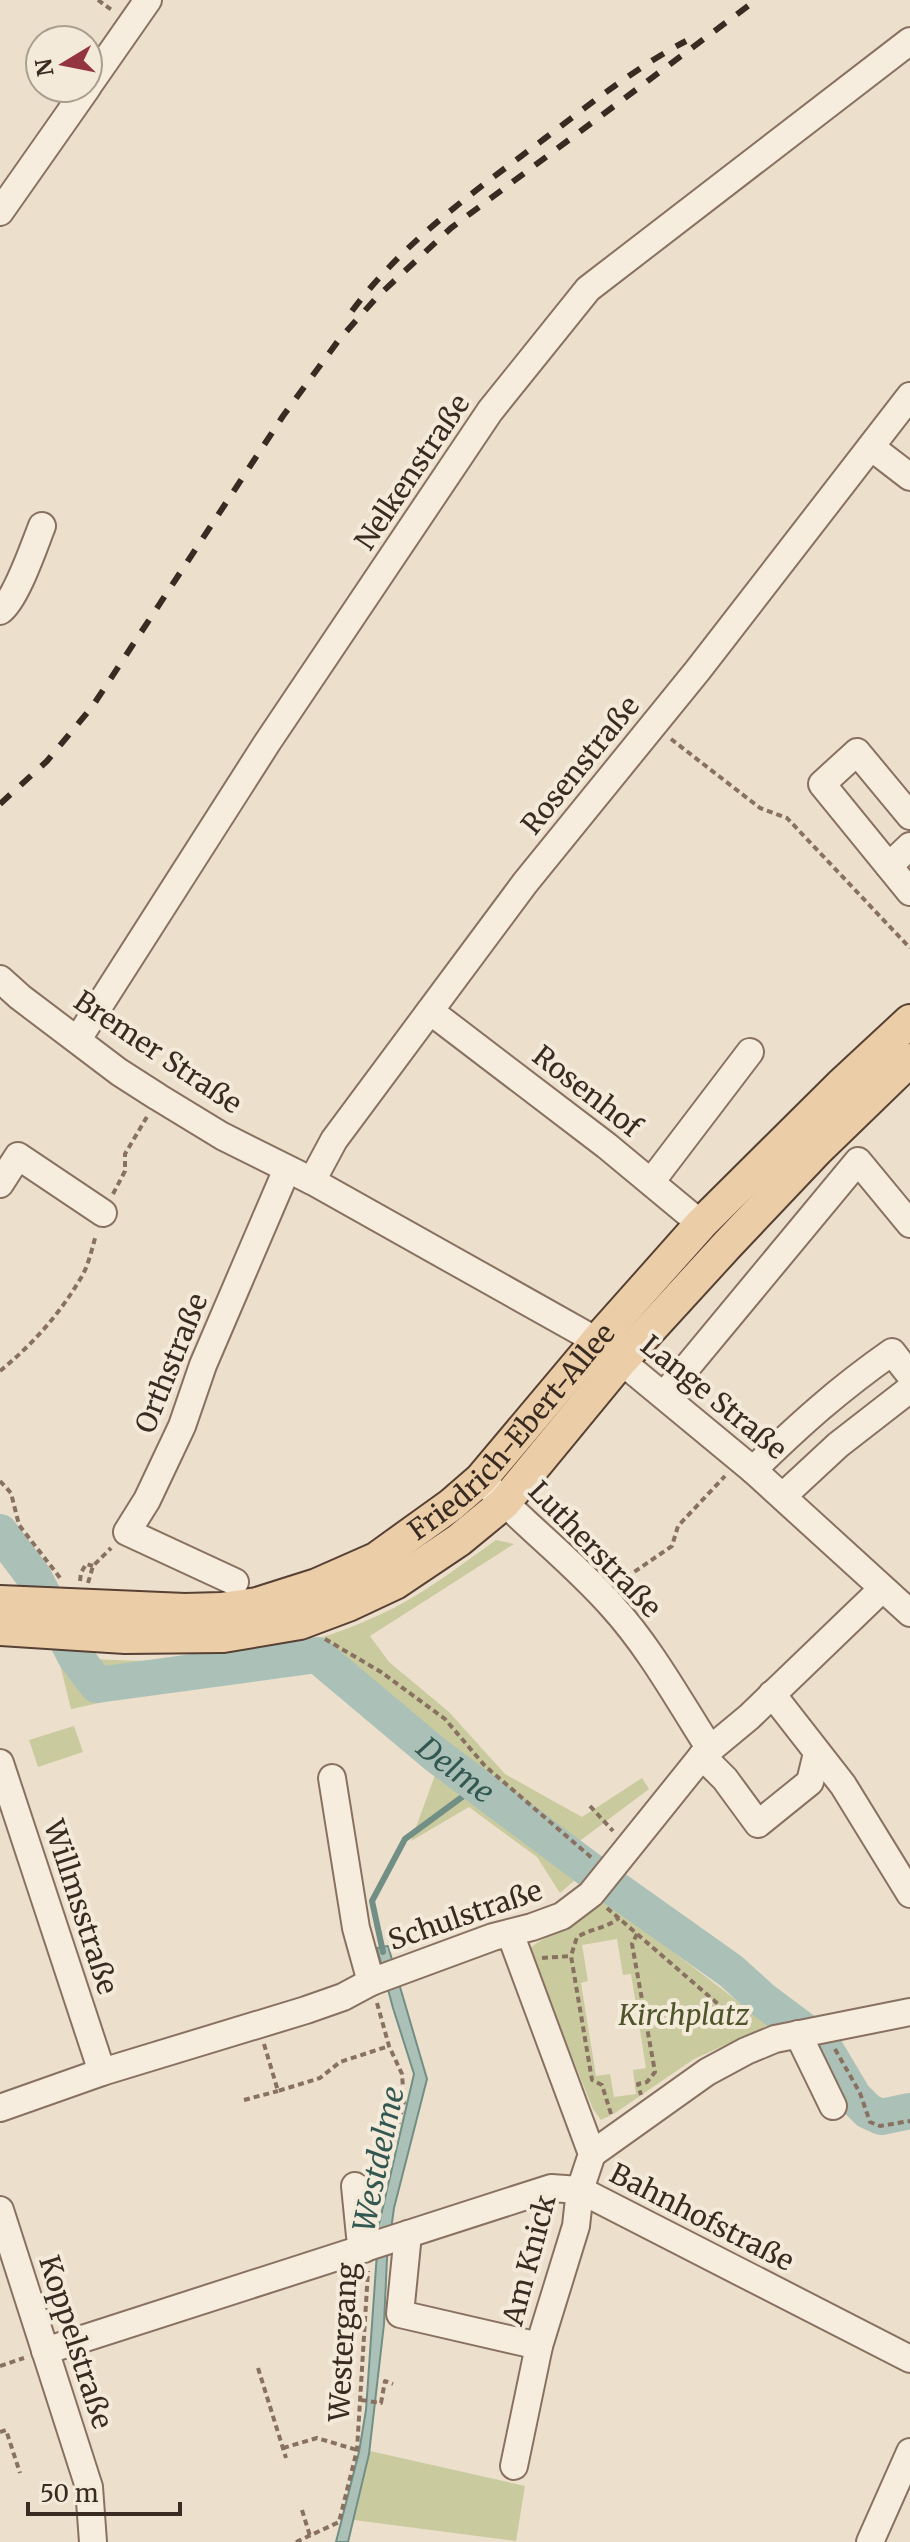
<svg xmlns="http://www.w3.org/2000/svg" width="910" height="2542" viewBox="0 0 910 2542" font-family="Merriweather,serif">
  <style>
    .green { fill: #caca9f; fill-rule: evenodd }
    .water { fill: #abc1b8; stroke: #728f85; stroke-width: 2 }
    .lines { fill: none; stroke-linecap: round; stroke-linejoin: round }
    .stream { stroke: #728f85; stroke-width: 6 }
    .river { stroke: #abc1b8; stroke-width: 36 }
    .minor-casing { stroke: #887160; stroke-width: 30 }
    .major-casing { stroke: #574034; stroke-width: 36 }
    .path { stroke: #887160; stroke-width: 4; stroke-dasharray: 6 4; stroke-linecap: butt }
    .minor { stroke: #f7edde; stroke-width: 26 }
    .major { stroke: #ebcea7; stroke-width: 32 }
    .rail { stroke: #3a2b22; stroke-width: 6; stroke-dasharray: 14 14; stroke-linecap: butt }
    .labels { text-anchor: middle; dominant-baseline: central; stroke-width: 8; stroke-linejoin: round; paint-order: stroke }
    .street-label { font-size: 28px; fill: #3a2b22; stroke: #f4eada }
    .park-label { font-size: 28px; font-style: italic; fill: #4f552a; stroke: #f4eada }
    .water-label { font-size: 30px; font-style: italic; fill: #335852; stroke: #f4eada }
  </style>
  <rect width="100%" height="100%" fill="#ecdfcb"/>
  <!-- green -->
  <g class="green">
    <path d="M496 1540 514 1544 370 1636 389 1662 449 1712 505 1774 582 1817 642 1778 649 1789 561 1855 583 1873 560 1893 537 1857 469 1807 411 1841 438 1767 408 1737 316 1663 244 1672 71 1709 58 1656C164 1667 279 1662 377 1616 420 1597 458 1567 496 1540Z"/>
    <polygon points="74,1726 83,1752 38,1767 29,1740"/>
    <path d="M604 1899 769 2025 694 2059 615 2113 601 2120 593 2109 528 1949ZM617 1939 623 1975 631 1974 646 2068 633 2070 636 2094 614 2097 610 2074 596 2076 581 1983 588 1981 582 1945Z"/>
    <polygon points="370,2451 525,2486 516,2541 354,2520"/>
  </g>
  <!-- water -->
  <g class="water">
    <polygon points="0,1519 47,1578 23,1578 0,1544"/>
    <polygon points="388,1946 427,2079 394,2208 387,2258 384,2324 369,2454 348,2542 336,2542 359,2452 366,2410 379,2224 414,2074 393,2008 377,1948"/>
  </g>
  <g class="lines">
    <!-- stream -->
    <polyline class="stream" points="383,1952 372,1901 405,1839 477,1786"/>
    <!-- river -->
    <path class="river" id="s1" d="M0 1532 34 1577 75 1656 97 1685 317 1655 436 1755 614 1888 731 1971 763 2000 823 2045 854 2097 868 2111 881 2117 910 2111"/>
    <!-- minor casing -->
    <g class="minor-casing">
      <g id="minor">
        <polyline points="88,86 148,0"/>
        <polyline points="0,212 87,88"/>
        <polyline points="871,447 910,477"/>
        <path d="M0 611C16 600 34 546 42 526"/>
        <polyline points="910,816 857,752 822,784 910,892"/>
        <polyline points="889,866 910,846"/>
        <polyline points="0,979 20,997 119,1072 158,1097 222,1136 312,1181 597,1341 753,1470 910,1613"/>
        <polyline points="430,1011 607,1146 701,1224"/>
        <polyline points="78,1039 267,743 490,411 588,289 910,41"/>
        <polyline points="312,1181 334,1140 525,883 698,670 910,396"/>
        <polyline points="651,1182 750,1052"/>
        <polyline points="0,1184 18,1156 103,1213"/>
        <polyline points="664,1395 858,1161 910,1224"/>
        <path d="M753 1470C799 1425 839 1389 892 1352L910 1375"/>
        <path d="M492 1490C531 1530 575 1564 612 1606 651 1649 679 1701 710 1749"/>
        <polyline points="783,1496 838,1445 910,1389"/>
        <polyline points="235,1582 127,1532 147,1500 182,1426 203,1365 287,1169"/>
        <polyline points="772,1694 843,1785 910,1894"/>
        <polyline points="702,1756 725,1779 758,1824 810,1782 817,1753"/>
        <polyline points="0,1763 102,2072"/>
        <polyline points="332,1778 356,1928 371,1982"/>
        <polyline points="510,1933 592,2154 580,2190 576,2226 539,2346 514,2466"/>
        <polyline points="798,2034 833,2106"/>
        <polyline points="0,2108 102,2072 306,2010 343,1997 371,1982 493,1937 532,1927 562,1916 591,1894 702,1756 749,1717 882,1589"/>
        <polyline points="592,2154 707,2072 746,2051 775,2039 910,2012"/>
        <polyline points="355,2186 360,2236 364,2249"/>
        <polyline points="0,2210 89,2487 93,2542"/>
        <polyline points="408,2234 400,2314 539,2346"/>
        <polyline points="45,2351 551,2188 580,2190 910,2359"/>
        <polyline points="870,2542 910,2452"/>
      </g>
    </g>
    <!-- major casing -->
    <g class="major-casing">
      <g id="major">
        <path id="s2" d="M0 1602 185 1610 221 1609 257 1604 317 1585 376 1559 451 1505 481 1479 597 1341 701 1224 840 1086 910 1021"/>
        <polyline points="0,1629 125,1637 223,1636 300,1623 348,1605 395,1583 459,1540 504,1503 620,1362 728,1244 817,1150 910,1060"/>
      </g>
    </g>
    <!-- path -->
    <g class="path">
      <polyline points="98,0 113,11"/>
      <polyline points="671,739 760,808 787,818 910,948"/>
      <polyline points="113,1194 125,1171 125,1154 148,1115"/>
      <path d="M0 1371C33 1344 60 1314 82 1276 89 1264 92 1248 96 1235"/>
      <polyline points="0,1481 11,1493 19,1525 61,1579"/>
      <polyline points="80,1581 81,1573 86,1564 93,1566"/>
      <polyline points="88,1583 93,1566 111,1548"/>
      <polyline points="618,1583 672,1546 678,1526 725,1476"/>
      <polyline points="325,1639 381,1672 445,1719 485,1766 592,1858"/>
      <polyline points="590,1806 613,1831"/>
      <polyline points="607,1908 725,2010 752,2026"/>
      <polyline points="637,1934 632,1944 655,2072 647,2082 638,2084 641,2095"/>
      <polyline points="542,1958 571,1956"/>
      <polyline points="377,2003 389,2046 402,2074 404,2102 380,2195"/>
      <polyline points="264,2044 278,2091 320,2078 340,2062 389,2046"/>
      <polyline points="835,2049 860,2093 870,2122 880,2126 910,2121"/>
      <polyline points="244,2100 278,2091"/>
      <path d="M611 2114 602 2085 592 2080 571 1956 577 1937C591 1929 606 1928 619 1918"/>
      <polyline points="0,2366 24,2358"/>
      <polyline points="258,2368 286,2458"/>
      <polyline points="361,2400 381,2403 385,2381 393,2384"/>
      <polyline points="0,2432 6,2430 20,2473"/>
      <polyline points="283,2448 317,2438 357,2450"/>
      <polyline points="302,2510 310,2536"/>
      <polyline points="296,2542 339,2522 357,2450 368,2271"/>
    </g>
    <!-- minor -->
    <use href="#minor" class="minor"/>
    <!-- major -->
    <use href="#major" class="major"/>
    <!-- rail -->
    <g class="rail">
      <path d="M352 311C404 241 475 191 544 139 590 104 635 68 686 41"/>
      <polyline points="0,804 47,761 92,707 283,416 338,341 377,297 451,228 756,0"/>
    </g>
  </g>
  <g class="labels">
    <!-- street labels -->
    <g class="street-label">
      <text transform="translate(412 472) rotate(-56)">Nelkenstraße</text>
      <text transform="translate(580 765) rotate(-51)">Rosenstraße</text>
      <text transform="translate(158 1052) rotate(34)">Bremer Straße</text>
      <text transform="translate(587 1091) rotate(38)">Rosenhof</text>
      <text transform="translate(171 1363) rotate(-68)">Orthstraße</text>
      <text transform="translate(714 1397) rotate(39)">Lange Straße</text>
      <text stroke="none"><textPath href="#s2" startOffset="572">Friedrich-Ebert-Allee</textPath></text>
      <text transform="translate(595 1549) rotate(46)">Lutherstraße</text>
      <text transform="translate(81 1907) rotate(72)">Willmsstraße</text>
      <text transform="translate(465 1915) rotate(-19)">Schulstraße</text>
      <text transform="translate(702 2217) rotate(27)">Bahnhofstraße</text>
      <text transform="translate(529 2260) rotate(-75)">Am Knick</text>
      <text transform="translate(76 2342) rotate(72)">Koppelstraße</text>
      <text transform="translate(343 2342) rotate(-87)">Westergang</text>
    </g>
    <!-- park labels -->
    <g class="park-label">
      <text x="684" y="2015">Kirchplatz</text>
    </g>
    <!-- water labels -->
    <g class="water-label">
      <text stroke="none"><textPath href="#s1" startOffset="584">Delme</textPath></text>
      <text transform="translate(378 2159) rotate(-78)">Westdelme</text>
    </g>
  </g>
  <!-- north arrow -->
  <g transform="translate(64 64) rotate(260)"><circle r="38" fill="#f4eada" stroke="#aa9e90" stroke-width="2"/>
  <path d="M0-6L14 30L0 20L-14 30Z" fill="#933440"/>
  <text y="-12" font-size="22" font-weight="bold" text-anchor="middle" fill="#3a2b22">N</text>
  </g>
  <!-- scale -->
  <path d="M28 2502v12h152v-12" fill="none" stroke="#3a2b22" stroke-width="4"/>
  <text x="40" y="2502" font-size="24" fill="#3a2b22" stroke="#f4eada" stroke-width="6" paint-order="stroke">50 m</text>
</svg>
